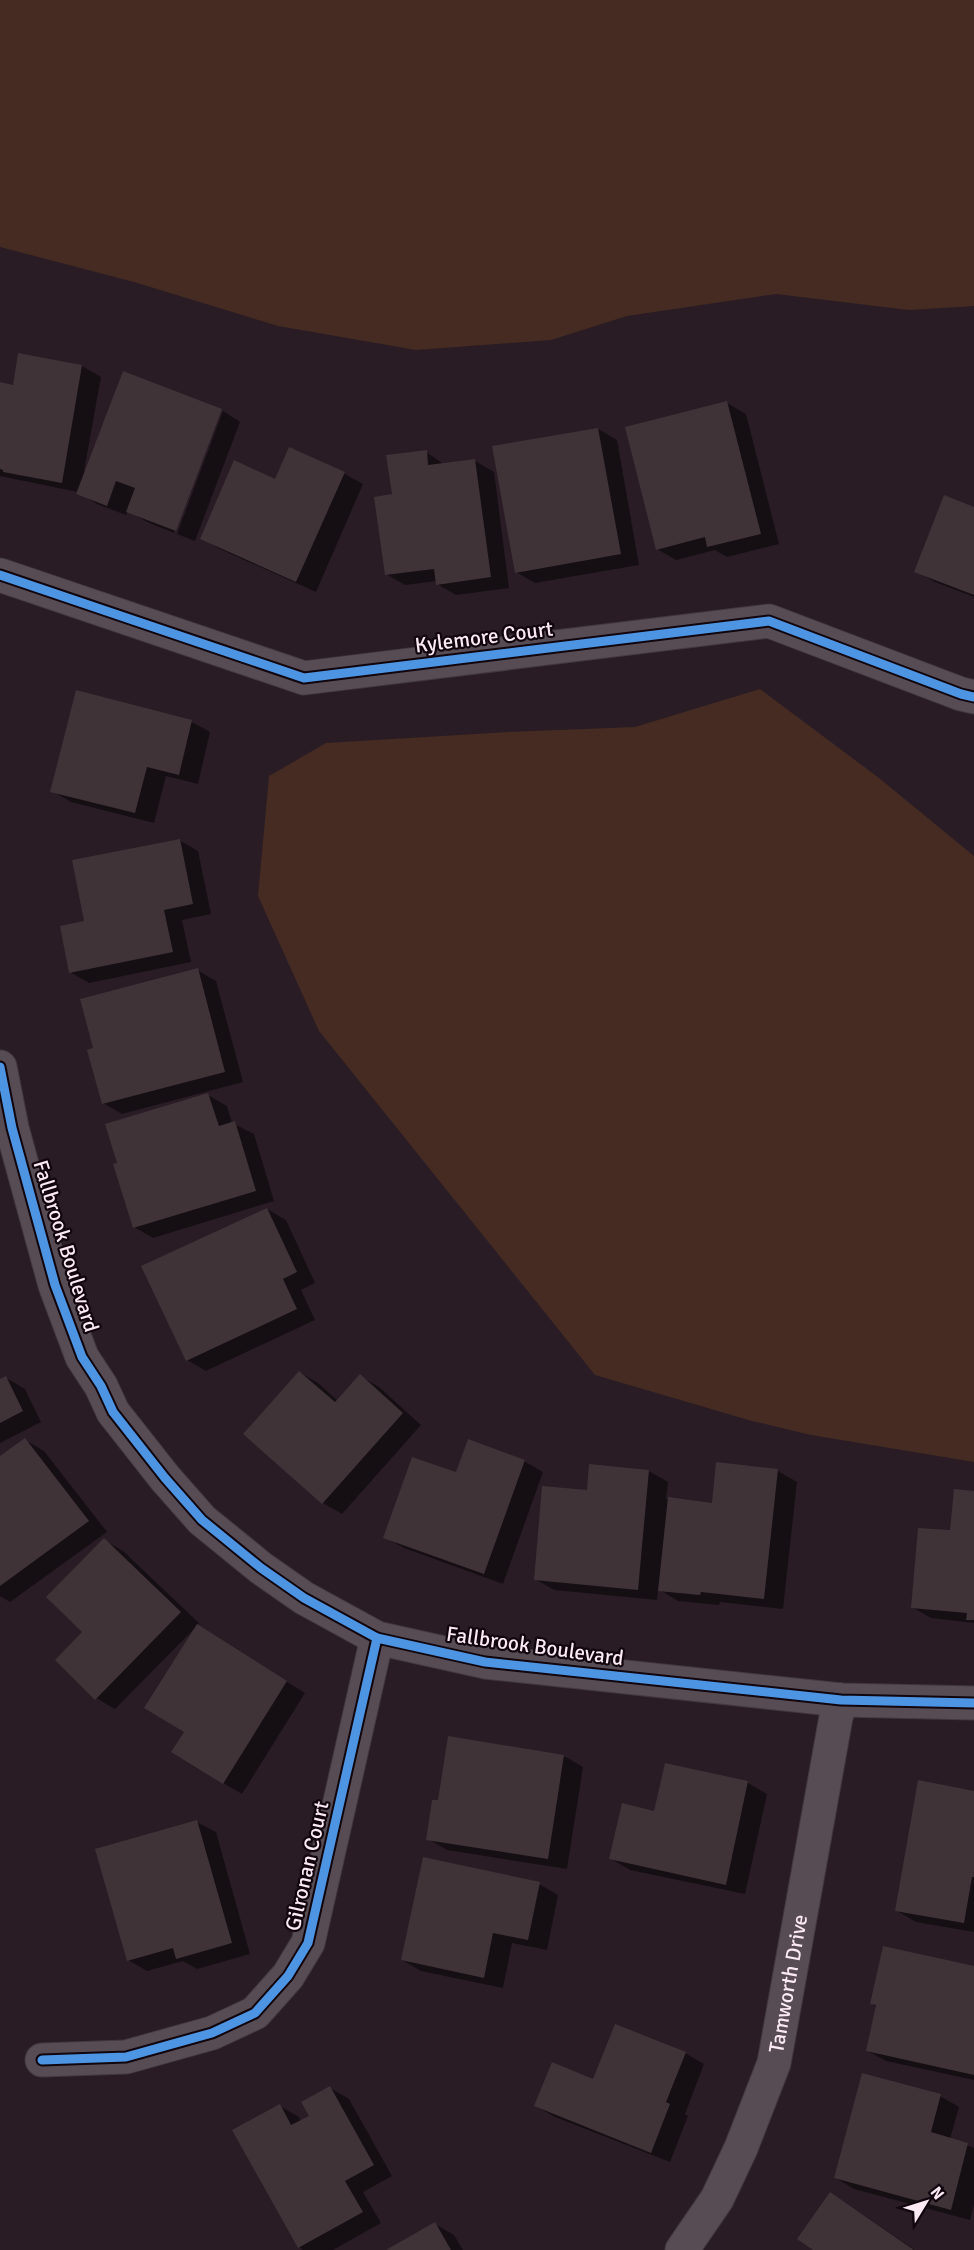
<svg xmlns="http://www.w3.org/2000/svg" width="974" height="2250" viewBox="0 0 974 2250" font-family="Signika,sans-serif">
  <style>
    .green { fill: #452b22 }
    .shadow { fill: #0007 }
    .building { fill: #3f3338 }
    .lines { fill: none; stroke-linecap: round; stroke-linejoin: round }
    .street-casing { stroke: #433840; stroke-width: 35 }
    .street { stroke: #584c54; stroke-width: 33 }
    .cycleway-casing { stroke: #11060d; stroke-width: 13 }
    .cycleway { stroke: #4d94e3; stroke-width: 9 }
    .labels { text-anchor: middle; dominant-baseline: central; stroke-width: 4.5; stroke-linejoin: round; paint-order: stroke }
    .street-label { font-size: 21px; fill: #fbe9f4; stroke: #11060d }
  </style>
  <rect width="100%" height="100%" fill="#291c25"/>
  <!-- green -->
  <g class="green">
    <polygon points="0,0 974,0 974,306 909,310 776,294 627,316 551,340 416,350 278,326 134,282 0,247"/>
    <polygon points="760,689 879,778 974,856 974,1462 811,1435 752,1421 595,1375 319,1031 258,896 269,776 326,743 508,732 635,727"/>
  </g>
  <!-- shadow -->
  <g class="shadow">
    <polygon points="20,354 82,366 101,377 84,471 86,472 123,372 222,411 220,411 174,533 147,522 128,511 126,515 97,504 78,492 0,476 0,384 14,387"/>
    <polygon points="727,403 746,414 779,544 727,557 715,550 676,560 657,549"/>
    <polygon points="223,411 240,422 195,541 177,534"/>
    <polygon points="598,429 617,440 639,565 535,583 516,572"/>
    <polygon points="290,449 345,474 363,484 316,592 220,549 201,538 276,481"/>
    <polygon points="426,452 445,465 475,461 494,472 509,588 456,595 437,584 437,581 405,585 386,574 394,496"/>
    <polygon points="974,508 974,597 935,582 916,571"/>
    <polygon points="192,722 210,732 198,784 166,776 154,823 71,802 52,791"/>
    <polygon points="179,840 198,851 211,914 182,920 191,962 89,983 70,972 86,922"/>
    <polygon points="197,970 216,981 243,1082 122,1114 103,1103 95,1048"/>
    <polygon points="208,1095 227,1106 232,1123 254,1134 274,1201 153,1238 134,1227"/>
    <polygon points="267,1209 286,1220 315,1283 301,1290 315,1320 206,1371 187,1360"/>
    <polygon points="299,1372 318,1383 338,1401 360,1376 379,1387 421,1425 342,1514 323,1503 245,1433"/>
    <polygon points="6,1378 25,1389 41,1422 0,1443 0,1381"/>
    <polygon points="25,1440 44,1451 107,1532 10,1602 0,1596 0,1458"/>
    <polygon points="524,1461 543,1472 503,1584 404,1548 385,1537 457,1474"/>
    <polygon points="591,1466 649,1471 668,1482 666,1499 713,1504 778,1471 797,1482 783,1609 720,1602 719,1605 678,1601 658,1589 657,1600 554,1590 535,1579 588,1492"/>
    <polygon points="974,1492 974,1623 931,1618 912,1607"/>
    <polygon points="104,1540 123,1551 199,1623 196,1626 305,1693 242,1794 223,1783 186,1732 195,1628 115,1709 96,1698 84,1632"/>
    <polygon points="564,1756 583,1767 567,1869 447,1850 428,1839 439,1802"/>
    <polygon points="666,1764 748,1783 767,1794 745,1894 630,1870 611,1859 656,1812"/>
    <polygon points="974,1792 974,1932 916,1922 897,1911"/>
    <polygon points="197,1822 216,1832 250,1954 197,1969 183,1961 147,1971 128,1960"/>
    <polygon points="539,1884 558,1895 547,1950 512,1943 503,1988 421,1971 402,1960"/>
    <polygon points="974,1968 974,2080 886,2061 868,2051 877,2007 872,2004"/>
    <polygon points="685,2053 704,2064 685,2114 688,2116 670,2162 555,2117 536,2106 594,2081"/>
    <polygon points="330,2088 349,2099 392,2176 363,2192 381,2223 333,2250 303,2250 299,2247 280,2106 299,2117 301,2122 311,2116"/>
    <polygon points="940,2096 959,2107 950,2139 974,2148 974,2204 970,2220 854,2189 836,2178"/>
    <polygon points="830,2194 849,2205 915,2250 816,2250"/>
    <polygon points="435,2224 454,2235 463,2250 389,2250"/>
  </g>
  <!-- building -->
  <g class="building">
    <polygon points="18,353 82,365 62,483 3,472 3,470 0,469 0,382 13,385"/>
    <polygon points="123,371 222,409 176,531 126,512 135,488 116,481 107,506 76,494"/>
    <polygon points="727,401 761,534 707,547 705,537 656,550 625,427"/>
    <polygon points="598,428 621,554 515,573 492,446"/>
    <polygon points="289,447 345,472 296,582 200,539 234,460 275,479"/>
    <polygon points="427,450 428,465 475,459 491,577 436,585 434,569 385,575 374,497 392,494 386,455"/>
    <polygon points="944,495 974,507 974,595 914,572"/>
    <polygon points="76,690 192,720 179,775 147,767 135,813 50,792"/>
    <polygon points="180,839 193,904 164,910 173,952 69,973 60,926 84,921 72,860"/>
    <polygon points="198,968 225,1072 102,1104 87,1050 93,1048 80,999"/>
    <polygon points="208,1093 219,1126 235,1121 256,1191 133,1228 113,1164 117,1163 105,1124"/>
    <polygon points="267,1208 297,1272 283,1279 297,1309 186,1361 141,1266"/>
    <polygon points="299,1371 335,1402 360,1374 403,1413 322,1504 243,1434"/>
    <polygon points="6,1376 23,1411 0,1423 0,1379"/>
    <polygon points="25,1438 89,1521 0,1586 0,1456"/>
    <polygon points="468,1439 525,1460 484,1574 383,1538 412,1457 456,1472"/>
    <polygon points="716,1462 778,1469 764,1599 701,1592 700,1595 658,1591 668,1497 712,1503"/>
    <polygon points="589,1464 649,1470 638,1590 534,1580 542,1486 587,1490"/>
    <polygon points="954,1489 974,1491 974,1620 966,1620 967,1613 911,1608 918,1528 950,1530"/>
    <polygon points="104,1538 181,1612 95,1700 55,1660 82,1632 46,1597"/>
    <polygon points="197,1624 287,1681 223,1784 171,1752 184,1732 144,1708"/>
    <polygon points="448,1736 564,1755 548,1859 426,1840 432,1800 438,1800"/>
    <polygon points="665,1763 748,1781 726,1885 609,1859 622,1803 654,1811"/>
    <polygon points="918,1780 974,1791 974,1877 972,1877 964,1923 895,1911"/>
    <polygon points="197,1820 232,1943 176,1959 173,1948 127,1961 95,1849"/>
    <polygon points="423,1857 540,1882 528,1940 493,1933 484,1978 401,1960"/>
    <polygon points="883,1946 974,1966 974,2075 866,2051 876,2005 870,2004"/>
    <polygon points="615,2024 686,2052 666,2102 670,2104 651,2153 534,2106 552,2062 593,2079"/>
    <polygon points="862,2073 941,2094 931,2132 968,2143 951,2210 834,2178"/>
    <polygon points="330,2086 374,2165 345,2181 363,2212 298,2248 232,2130 280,2104 291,2125 309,2116 301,2102"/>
    <polygon points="830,2192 914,2250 813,2250 797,2239"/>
    <polygon points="435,2222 451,2250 386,2250"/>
  </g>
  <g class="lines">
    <!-- street casing -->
    <g class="street-casing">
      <g id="street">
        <polyline points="0,575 304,678 769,621 961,694 974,697"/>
        <polyline points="0,1067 12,1128 55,1285 82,1357 101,1386 113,1412 165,1478 202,1520 261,1568 304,1598 377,1638 485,1662 841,1700 974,1703"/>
        <polyline points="42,2060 126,2057 212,2033 255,2013 288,1976 308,1943 377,1638"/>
        <path id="s1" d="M682 2250 717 2199 741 2148 774 2063 836 1717 841 1700"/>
      </g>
    </g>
    <!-- street -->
    <use href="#street" class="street"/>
    <!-- cycleway casing -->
    <g class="cycleway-casing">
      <g id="cycleway">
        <polyline points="0,575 304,678 769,621 961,694 974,697"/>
        <polyline points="0,1067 12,1128 55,1285 82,1357 101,1386 113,1412 165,1478 202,1520 261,1568 304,1598 377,1638 485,1662 841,1700 974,1703"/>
        <polyline points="42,2060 126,2057 212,2033 255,2013 288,1976 308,1943 377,1638"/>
      </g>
    </g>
    <!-- cycleway -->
    <use href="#cycleway" class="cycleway"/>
  </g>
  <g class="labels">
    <!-- street labels -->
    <g class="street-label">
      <text transform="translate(484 637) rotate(-7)">Kylemore Court</text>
      <text transform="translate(66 1246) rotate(73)">Fallbrook Boulevard</text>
      <text transform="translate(535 1646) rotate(8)">Fallbrook Boulevard</text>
      <text transform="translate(307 1866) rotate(-77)">Gilronan Court</text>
      <text stroke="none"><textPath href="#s1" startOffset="290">Tamworth Drive</textPath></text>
    </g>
  </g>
  <!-- north arrow -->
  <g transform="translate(926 2202) rotate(52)" stroke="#11060d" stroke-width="4.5" paint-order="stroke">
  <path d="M0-4.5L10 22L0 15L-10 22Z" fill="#fbe9f4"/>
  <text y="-9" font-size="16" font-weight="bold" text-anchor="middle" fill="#fbe9f4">N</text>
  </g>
</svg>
